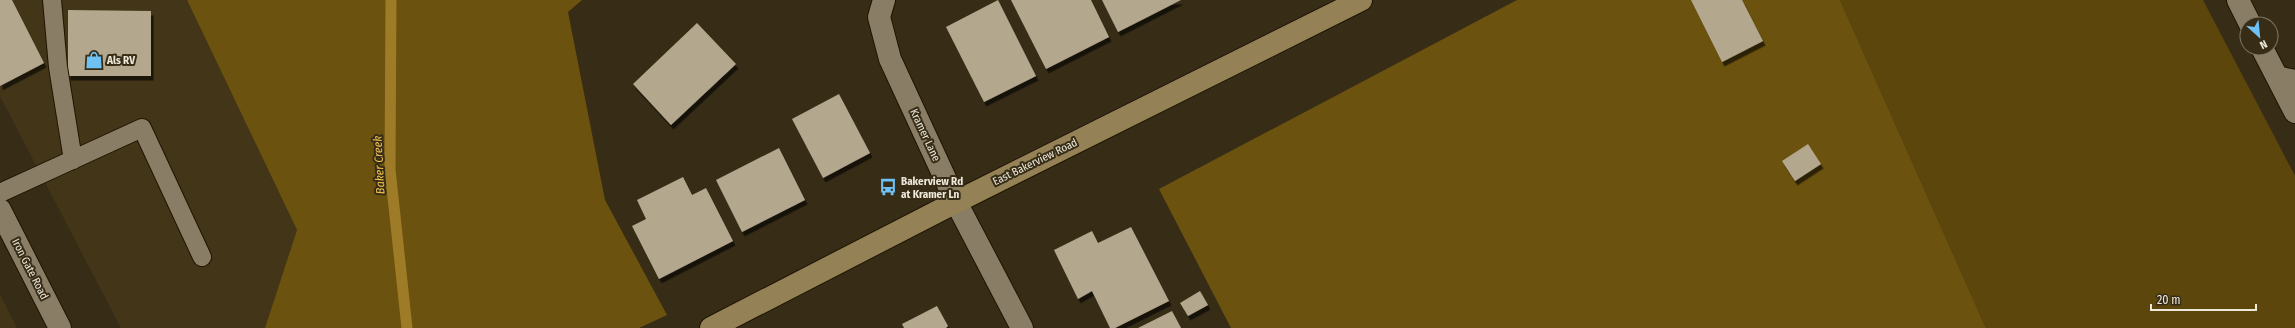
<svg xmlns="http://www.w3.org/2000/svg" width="2295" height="328" viewBox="0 0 2295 328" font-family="'Fira Sans Condensed',sans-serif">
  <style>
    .built { fill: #433618 }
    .green { fill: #5c460b }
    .forest { fill: #6c520f }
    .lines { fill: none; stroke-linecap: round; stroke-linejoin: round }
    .stream { stroke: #9e7b26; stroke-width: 11 }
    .building { fill: #b3a78e; filter: url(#shadow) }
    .lane-casing { stroke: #1e1502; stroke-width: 20 }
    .street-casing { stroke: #1e1502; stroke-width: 24 }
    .secondary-casing { stroke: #1e1502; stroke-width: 24 }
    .lane { stroke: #897e65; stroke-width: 18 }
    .street { stroke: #897e65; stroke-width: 22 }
    .secondary { stroke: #948256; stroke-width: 22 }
    .labels { text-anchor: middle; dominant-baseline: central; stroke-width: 4; stroke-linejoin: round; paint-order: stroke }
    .poi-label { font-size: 11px; font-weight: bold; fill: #eee8da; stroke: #372d17; text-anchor: start }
    .street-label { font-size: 11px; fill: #eee8da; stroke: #372d17 }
    .water-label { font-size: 12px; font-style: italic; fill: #f2c352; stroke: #372d17 }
  </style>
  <defs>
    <filter id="shadow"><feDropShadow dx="2.5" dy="4.5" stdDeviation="0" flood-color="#0009"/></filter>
  </defs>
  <rect width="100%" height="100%" fill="#372d17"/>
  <!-- built -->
  <g class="built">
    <polygon points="0,0 187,0 297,230 265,328 121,328 0,96"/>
    <polygon points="0,294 17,328 0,328"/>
  </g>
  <!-- green -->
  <polygon class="green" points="1840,0 2203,0 2295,176 2295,328 1986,328"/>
  <!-- forest -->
  <g class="forest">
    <polygon points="187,0 582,0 568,12 605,200 667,315 639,328 265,328 297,230"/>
    <polygon points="1517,0 1840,0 1986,328 1231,328 1159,189"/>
  </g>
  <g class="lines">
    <!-- stream -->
    <polyline class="stream" points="391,0 390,169 407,328"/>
  </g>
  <!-- building -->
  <g class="building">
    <polygon points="0,0 12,0 44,63 0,86"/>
    <polygon points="998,0 1036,76 984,102 946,27"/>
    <polygon points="1011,0 1091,0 1109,37 1046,69"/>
    <polygon points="1102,0 1181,0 1118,32"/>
    <polygon points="1691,0 1742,0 1763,41 1722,62"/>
    <polygon points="68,10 151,11 151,76 68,76"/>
    <polygon points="697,23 736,64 671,125 633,84"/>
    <polygon points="839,94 870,153 823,178 792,119"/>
    <polygon points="1808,144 1821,164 1795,181 1782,161"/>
    <polygon points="779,148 805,200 742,232 716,180"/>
    <polygon points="683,177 692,195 706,188 733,241 659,279 632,226 646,219 637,200"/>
    <polygon points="1131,227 1169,301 1115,328 1110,328 1092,291 1078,299 1054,250 1092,231 1098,243"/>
    <polygon points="1200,291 1208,305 1188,316 1180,303"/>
    <polygon points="937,306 948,326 946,328 904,328 902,324"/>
    <polygon points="1172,311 1181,328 1138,328"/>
  </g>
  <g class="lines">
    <!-- lane casing -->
    <g class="lane-casing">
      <g id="lane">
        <polyline points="52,0 58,67 73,160"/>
        <polyline points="2276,75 2295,79"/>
        <polyline points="0,193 142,128 202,257"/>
      </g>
    </g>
    <!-- street casing -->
    <g class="street-casing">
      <g id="street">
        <polyline points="884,0 879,17 890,59 956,202 1022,328"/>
        <polyline points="2238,0 2250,24"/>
        <polyline points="2262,48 2295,112"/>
        <polyline points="0,210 60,328"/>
      </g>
    </g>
    <!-- secondary casing -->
    <g class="secondary-casing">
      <polyline id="secondary" points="711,328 956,202 1361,0"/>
    </g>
    <!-- lane -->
    <use href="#lane" class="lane"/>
    <!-- street -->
    <use href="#street" class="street"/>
    <!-- secondary -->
    <use href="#secondary" class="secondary"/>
  </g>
  <!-- icons -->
  <defs>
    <g id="shop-bare" transform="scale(1.38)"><path d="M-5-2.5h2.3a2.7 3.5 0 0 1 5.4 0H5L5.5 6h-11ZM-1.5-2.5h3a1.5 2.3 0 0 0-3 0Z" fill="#6ec2f3" stroke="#372d17" stroke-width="2.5" paint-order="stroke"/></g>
    <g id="bus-bare" transform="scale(1.38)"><path d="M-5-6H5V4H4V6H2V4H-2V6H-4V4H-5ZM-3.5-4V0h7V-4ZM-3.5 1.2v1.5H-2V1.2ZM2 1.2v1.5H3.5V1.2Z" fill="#6ec2f3" stroke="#372d17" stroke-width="2.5" paint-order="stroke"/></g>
  </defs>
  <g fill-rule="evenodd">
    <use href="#shop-bare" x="94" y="60"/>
    <use href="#bus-bare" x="888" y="187"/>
  </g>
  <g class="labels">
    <!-- poi labels -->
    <g class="poi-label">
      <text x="107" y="60">Als RV</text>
      <text x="901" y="181">Bakerview Rd<tspan x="901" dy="13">at Kramer Ln</tspan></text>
    </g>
    <!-- street labels -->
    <g class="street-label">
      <text transform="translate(925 135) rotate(65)">Kramer Lane</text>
      <text transform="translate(1035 162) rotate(-26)">East Bakerview Road</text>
      <text transform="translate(30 269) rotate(63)">Iron Gate Road</text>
    </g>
    <!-- water labels -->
    <g class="water-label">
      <text transform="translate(379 165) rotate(-93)">Baker Creek</text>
    </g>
  </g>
  <!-- north arrow -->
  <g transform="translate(2259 36) rotate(153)"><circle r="19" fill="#372d17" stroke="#807865"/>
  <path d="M0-3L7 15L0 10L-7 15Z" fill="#6ec2f3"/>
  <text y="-6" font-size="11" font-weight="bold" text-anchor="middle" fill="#eee8da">N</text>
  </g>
  <!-- scale -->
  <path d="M2151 304v6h105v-6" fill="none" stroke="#eee8da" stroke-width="2"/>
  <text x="2157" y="304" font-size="12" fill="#eee8da" stroke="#372d17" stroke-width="3" paint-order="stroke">20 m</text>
</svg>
